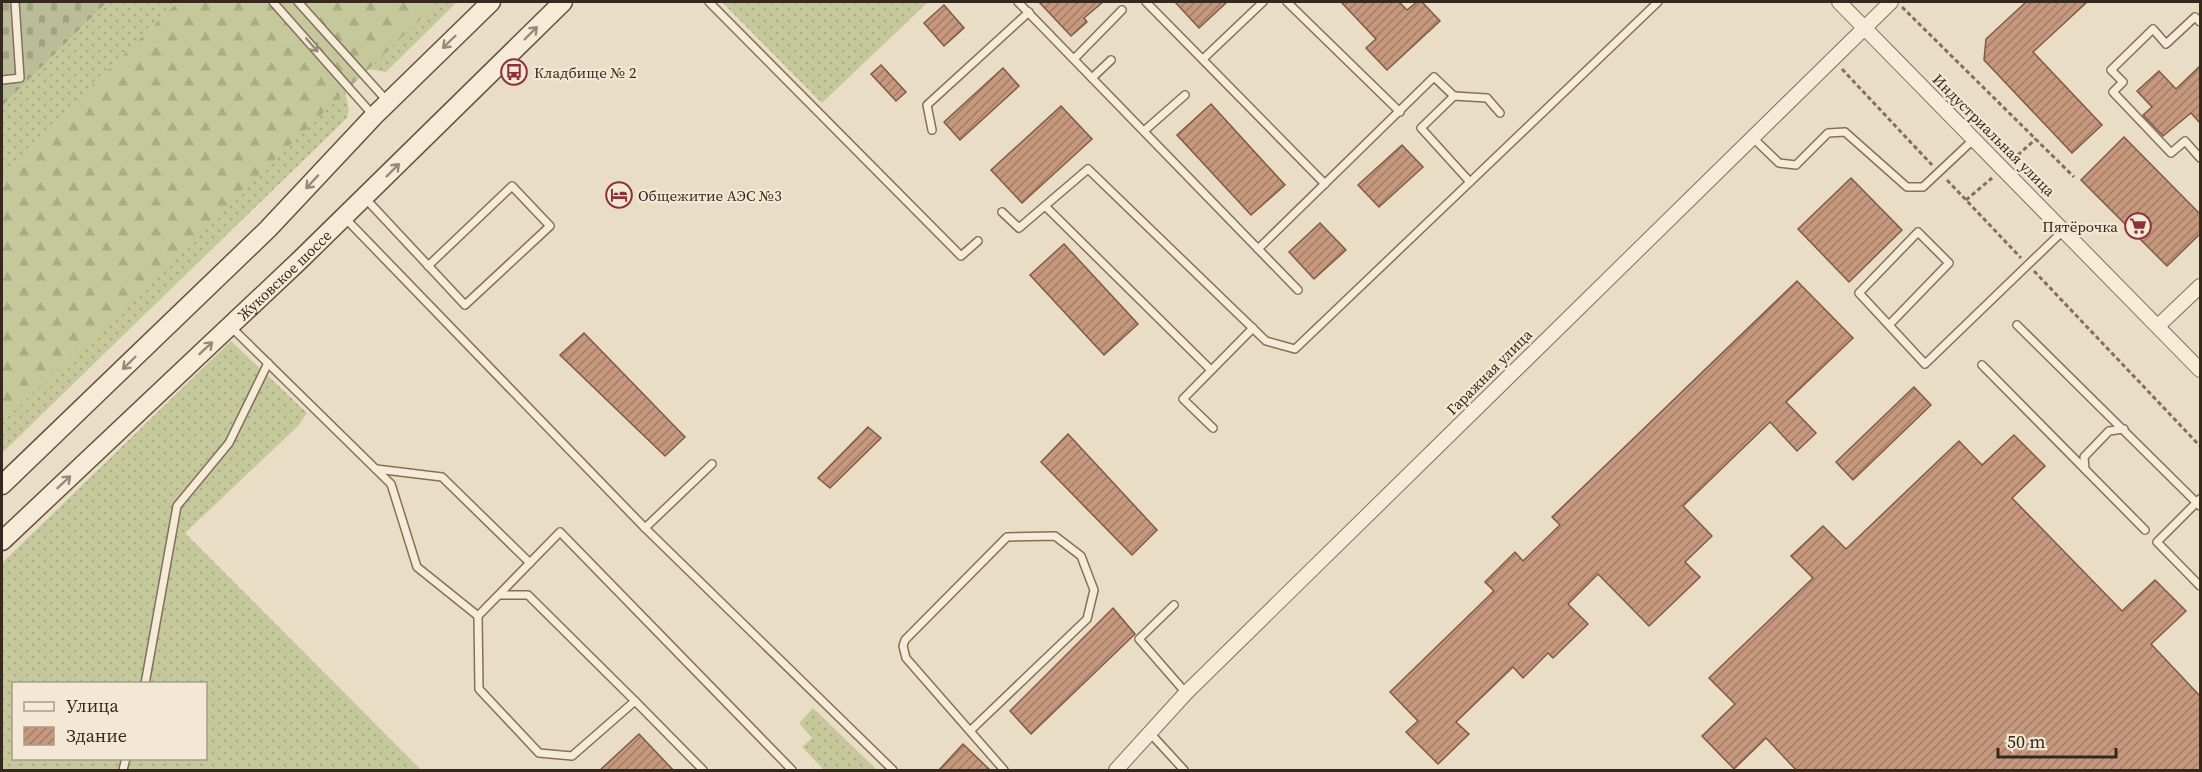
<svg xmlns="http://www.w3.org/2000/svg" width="2202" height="772" viewBox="0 0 2202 772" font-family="'Source Serif 4',serif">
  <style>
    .grass { fill: url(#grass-dots); fill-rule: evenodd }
    .forest { fill: url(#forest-firs) }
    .cemetery { fill: url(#cemetery-stones) }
    .building { fill: url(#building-hatch); stroke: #815944; stroke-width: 1.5 }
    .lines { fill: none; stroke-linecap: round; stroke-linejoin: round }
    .lane-casing { stroke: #846f5c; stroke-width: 10 }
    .street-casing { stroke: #846f5c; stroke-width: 16 }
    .secondary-casing { stroke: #665140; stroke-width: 21 }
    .path { stroke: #846f5c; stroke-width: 3; stroke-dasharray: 4.5 3; stroke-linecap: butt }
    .lane { stroke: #f6ebd7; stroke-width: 7 }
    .street { stroke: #f6ebd7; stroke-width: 14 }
    .secondary { stroke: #f6ebd7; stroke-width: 18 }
    .oneway { stroke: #968a7b }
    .labels { text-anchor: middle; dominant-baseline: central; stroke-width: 4.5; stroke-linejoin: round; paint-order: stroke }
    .poi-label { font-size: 15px; fill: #35291f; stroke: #f3e8d4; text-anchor: start }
    .street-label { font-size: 15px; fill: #35291f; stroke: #f3e8d4 }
  </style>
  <defs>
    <pattern id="grass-dots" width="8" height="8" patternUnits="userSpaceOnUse" patternTransform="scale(1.5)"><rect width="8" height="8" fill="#c5c89a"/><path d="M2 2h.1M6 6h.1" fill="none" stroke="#aaac84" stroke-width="1.8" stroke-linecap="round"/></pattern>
    <pattern id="forest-firs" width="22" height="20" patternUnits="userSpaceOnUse" patternTransform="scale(1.5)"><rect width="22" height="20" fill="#c5c89a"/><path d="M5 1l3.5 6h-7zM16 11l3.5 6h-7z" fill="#aaac84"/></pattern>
    <pattern id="cemetery-stones" width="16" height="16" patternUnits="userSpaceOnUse" patternTransform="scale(1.5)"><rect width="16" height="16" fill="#bbbd98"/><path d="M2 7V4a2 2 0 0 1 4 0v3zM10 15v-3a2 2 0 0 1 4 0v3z" fill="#a1a283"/></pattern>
    <pattern id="building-hatch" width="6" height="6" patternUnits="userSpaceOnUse" patternTransform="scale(1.5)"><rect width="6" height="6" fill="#c6987e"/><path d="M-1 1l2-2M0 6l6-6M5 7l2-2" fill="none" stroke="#a27c67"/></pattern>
  </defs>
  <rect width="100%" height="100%" fill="#eaddc5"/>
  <!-- grass -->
  <g class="grass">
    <polygon points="107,2 457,2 386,72 368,69 345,91 349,110 347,118 2,453 2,106"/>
    <polygon points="722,2 928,2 822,103"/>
    <path d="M231 341 307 413 298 426 185 533 421 770H2V563ZM14 684H206V758H14Z"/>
    <polygon points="813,708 877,770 824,770 802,747 812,738 799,723"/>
  </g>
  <!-- forest -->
  <polygon class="forest" points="178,2 438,2 2,423 2,173"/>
  <!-- cemetery -->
  <polygon class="cemetery" points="2,2 107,2 2,106"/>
  <!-- building -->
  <g class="building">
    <polygon points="1039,2 1103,2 1084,18 1087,22 1071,36"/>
    <polygon points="1175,2 1227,2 1199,28"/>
    <polygon points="1341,2 1399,2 1407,10 1417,2 1422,2 1440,21 1387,70 1366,48 1376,39"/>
    <polygon points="2026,2 2087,2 2033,52 2102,125 2072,153 1984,60 1986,39"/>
    <polygon points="944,5 964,28 944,46 924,23"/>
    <polygon points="881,65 906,92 896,101 871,74"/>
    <polygon points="2200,66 2200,123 2191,113 2163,136 2143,115 2152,107 2137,91 2159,71 2176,89"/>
    <polygon points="1003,68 1019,86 960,140 944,122"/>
    <polygon points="1211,104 1285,185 1251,215 1177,135"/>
    <polygon points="1061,106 1092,139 1022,203 991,170"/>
    <polygon points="2124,137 2200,214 2200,234 2167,266 2081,180"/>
    <polygon points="1402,145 1423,167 1379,207 1358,185"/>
    <polygon points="1851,178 1902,230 1849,282 1798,229"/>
    <polygon points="1320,223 1346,250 1314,279 1289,252"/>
    <polygon points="1064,244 1138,324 1104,355 1030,275"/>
    <polygon points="1797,281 1853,338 1786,402 1816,433 1797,451 1770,422 1683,506 1712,536 1685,562 1700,577 1649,626 1598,574 1568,604 1588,624 1553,658 1548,653 1523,678 1513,667 1456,722 1469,734 1438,764 1406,732 1418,721 1390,692 1494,591 1485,582 1515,552 1523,561 1560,525 1552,517"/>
    <polygon points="584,333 685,437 665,456 560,355"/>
    <polygon points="1914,387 1931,405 1853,480 1836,462"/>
    <polygon points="868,427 881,438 830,488 818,478"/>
    <polygon points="1068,434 1157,530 1132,555 1041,462"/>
    <polygon points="2014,435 2045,466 2012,498 2122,611 2155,580 2186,611 2151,644 2200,696 2200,771 1797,771 1766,738 1734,769 1702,736 1735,704 1709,678 1813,578 1791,556 1823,526 1846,549 1959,441 1982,465"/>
    <polygon points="1113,608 1135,634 1031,734 1010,711"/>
    <polygon points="639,734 674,771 599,771"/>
    <polygon points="963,744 991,771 938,771"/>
  </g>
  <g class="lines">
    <!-- lane casing -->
    <g class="lane-casing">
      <g id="lane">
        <polyline points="273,2 372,114"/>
        <polyline points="298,2 388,102"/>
        <polyline points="709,2 961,256 978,241"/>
        <polyline points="1018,2 1298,290"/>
        <polyline points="1146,2 1325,184"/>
        <polyline points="1287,2 1400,112"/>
        <polyline points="2200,22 2195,17 2166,44 2153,29 2111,70 2123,82 2113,92 2171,153 2185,141 2200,158"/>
        <polyline points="1074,59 1122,10"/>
        <polyline points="1203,59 1263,2"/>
        <polyline points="1092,78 1111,60"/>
        <polyline points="2,80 20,78 15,2"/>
        <polyline points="932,130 927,105 1029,12"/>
        <polyline points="1144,131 1185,95"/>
        <polyline points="1752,137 1779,163 1796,165 1828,133 1845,132 1907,187 1923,187 1974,139"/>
        <polyline points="1470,182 1658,2"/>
        <polyline points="365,198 465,305 550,226 512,186 428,266"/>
        <polyline points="1045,206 1211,370"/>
        <polyline points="1002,212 1019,228 1088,169 1266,341 1295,349 1470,182 1421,128 1454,96 1487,98 1500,113"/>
        <polyline points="345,218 645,528 893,770"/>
        <polyline points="1258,249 1434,77 1454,96"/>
        <polyline points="1889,325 1949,263 1918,232 1859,293 1925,364 2064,230"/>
        <polyline points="2017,325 2200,506"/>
        <polyline points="230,326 391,484 417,567 478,616 479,689 539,753 572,756 635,701 703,770"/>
        <polyline points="1982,365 2145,530"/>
        <polyline points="1213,428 1183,399 1253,328"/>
        <polyline points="376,469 442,477 530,563"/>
        <polyline points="2085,469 2084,457 2109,431 2124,429"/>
        <polyline points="2200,499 2157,542 2200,586"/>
        <polyline points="645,528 712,464"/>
        <polyline points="500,595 528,595 635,701"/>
        <polyline points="1174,605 1139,639 1186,693"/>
        <polyline points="478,616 560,532 792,770"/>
        <polyline points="145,684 177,506 229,443 268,363"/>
        <polyline points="971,730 1087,619 1094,590 1081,556 1055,536 1007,537 905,640 903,646 906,658 1004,770"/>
        <polyline points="1150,733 1184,770"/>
        <polyline points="123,770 126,758"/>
      </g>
    </g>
    <!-- street casing -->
    <g class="street-casing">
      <g id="street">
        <polyline points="1839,2 2200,370"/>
        <polyline points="2158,326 2200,286"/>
        <polyline points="1116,770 1186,693 1891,2"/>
      </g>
    </g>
    <!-- secondary casing -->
    <g class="secondary-casing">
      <g id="secondary">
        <polyline points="2,485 268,229 374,116 491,2"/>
        <path id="s1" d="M2 541 301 259 563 2"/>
      </g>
    </g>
    <!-- path -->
    <g class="path">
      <polyline points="1902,7 2074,177"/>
      <polyline points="1842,69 1932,165"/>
      <polyline points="2012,160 2036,139"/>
      <polyline points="1947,180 2021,258"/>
      <polyline points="1966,200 1992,178"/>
      <polyline points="2034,271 2200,446"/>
    </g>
    <!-- lane -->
    <use href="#lane" class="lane"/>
    <!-- street -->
    <use href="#street" class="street"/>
    <!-- secondary -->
    <use href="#secondary" class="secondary"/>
  </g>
  <!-- one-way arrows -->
  <defs><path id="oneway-shaft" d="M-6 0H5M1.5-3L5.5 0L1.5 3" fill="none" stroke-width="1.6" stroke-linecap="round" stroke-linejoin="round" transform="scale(1.5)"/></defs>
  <g class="oneway">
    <use href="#oneway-shaft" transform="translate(531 33) rotate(-45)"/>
    <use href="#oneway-shaft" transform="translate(449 42) rotate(136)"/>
    <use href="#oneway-shaft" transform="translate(312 45) rotate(49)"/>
    <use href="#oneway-shaft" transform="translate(393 170) rotate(-45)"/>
    <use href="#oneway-shaft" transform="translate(312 182) rotate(133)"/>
    <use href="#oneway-shaft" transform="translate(206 348) rotate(-43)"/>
    <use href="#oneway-shaft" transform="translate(129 363) rotate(136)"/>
    <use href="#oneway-shaft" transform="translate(64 482) rotate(-43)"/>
  </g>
  <!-- icons -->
  <defs>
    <g id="bus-ring" transform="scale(1.35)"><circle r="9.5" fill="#f3e8d4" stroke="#8e3137" stroke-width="1.5"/><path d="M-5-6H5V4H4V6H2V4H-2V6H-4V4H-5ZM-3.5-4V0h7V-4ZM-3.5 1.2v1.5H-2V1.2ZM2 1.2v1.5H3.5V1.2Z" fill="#8e3137"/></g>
    <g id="hotel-ring" transform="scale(1.35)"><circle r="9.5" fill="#f3e8d4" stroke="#8e3137" stroke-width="1.5"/><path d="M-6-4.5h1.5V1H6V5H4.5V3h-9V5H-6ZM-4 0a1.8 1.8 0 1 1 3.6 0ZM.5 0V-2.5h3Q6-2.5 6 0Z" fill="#8e3137"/></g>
    <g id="supermarket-ring" transform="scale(1.35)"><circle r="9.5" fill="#f3e8d4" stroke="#8e3137" stroke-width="1.5"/><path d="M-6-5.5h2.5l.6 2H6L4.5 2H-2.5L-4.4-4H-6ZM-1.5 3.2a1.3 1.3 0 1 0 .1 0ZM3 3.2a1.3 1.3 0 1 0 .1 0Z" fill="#8e3137"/></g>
  </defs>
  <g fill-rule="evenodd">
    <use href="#bus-ring" x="514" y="72"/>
    <use href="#hotel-ring" x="619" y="195"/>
    <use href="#supermarket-ring" x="2138" y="226"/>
  </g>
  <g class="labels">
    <!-- poi labels -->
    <g class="poi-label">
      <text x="534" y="72">Кладбище № 2</text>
      <text x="638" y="195">Общежитие АЭС №3</text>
      <text x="2118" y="226" text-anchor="end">Пятёрочка</text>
    </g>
    <!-- street labels -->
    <g class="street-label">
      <text transform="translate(1994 135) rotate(45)">Индустриальная улица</text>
      <text stroke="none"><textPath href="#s1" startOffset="388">Жуковское шоссе</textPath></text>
      <text transform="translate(1489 372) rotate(-45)">Гаражная улица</text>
    </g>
  </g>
  <!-- border -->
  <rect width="2202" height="772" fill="none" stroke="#35291f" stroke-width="6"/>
  <!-- legend -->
  <rect x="12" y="682" width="195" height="78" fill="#f3e8d4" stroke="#a79c8c" stroke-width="1.5"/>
  <rect x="24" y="702" width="30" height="9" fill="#f6ebd7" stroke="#a79c8c" stroke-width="1.5"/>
  <text x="66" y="712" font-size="18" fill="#35291f">Улица</text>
  <rect x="24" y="727" width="30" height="18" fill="url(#building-hatch)" stroke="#a79c8c" stroke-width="1.5"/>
  <text x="66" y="742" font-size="18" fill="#35291f">Здание</text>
  <!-- scale -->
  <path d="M1998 748v9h118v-9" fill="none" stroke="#35291f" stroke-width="3"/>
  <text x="2007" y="748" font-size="18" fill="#35291f" stroke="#f3e8d4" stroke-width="4.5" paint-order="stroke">50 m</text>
</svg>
